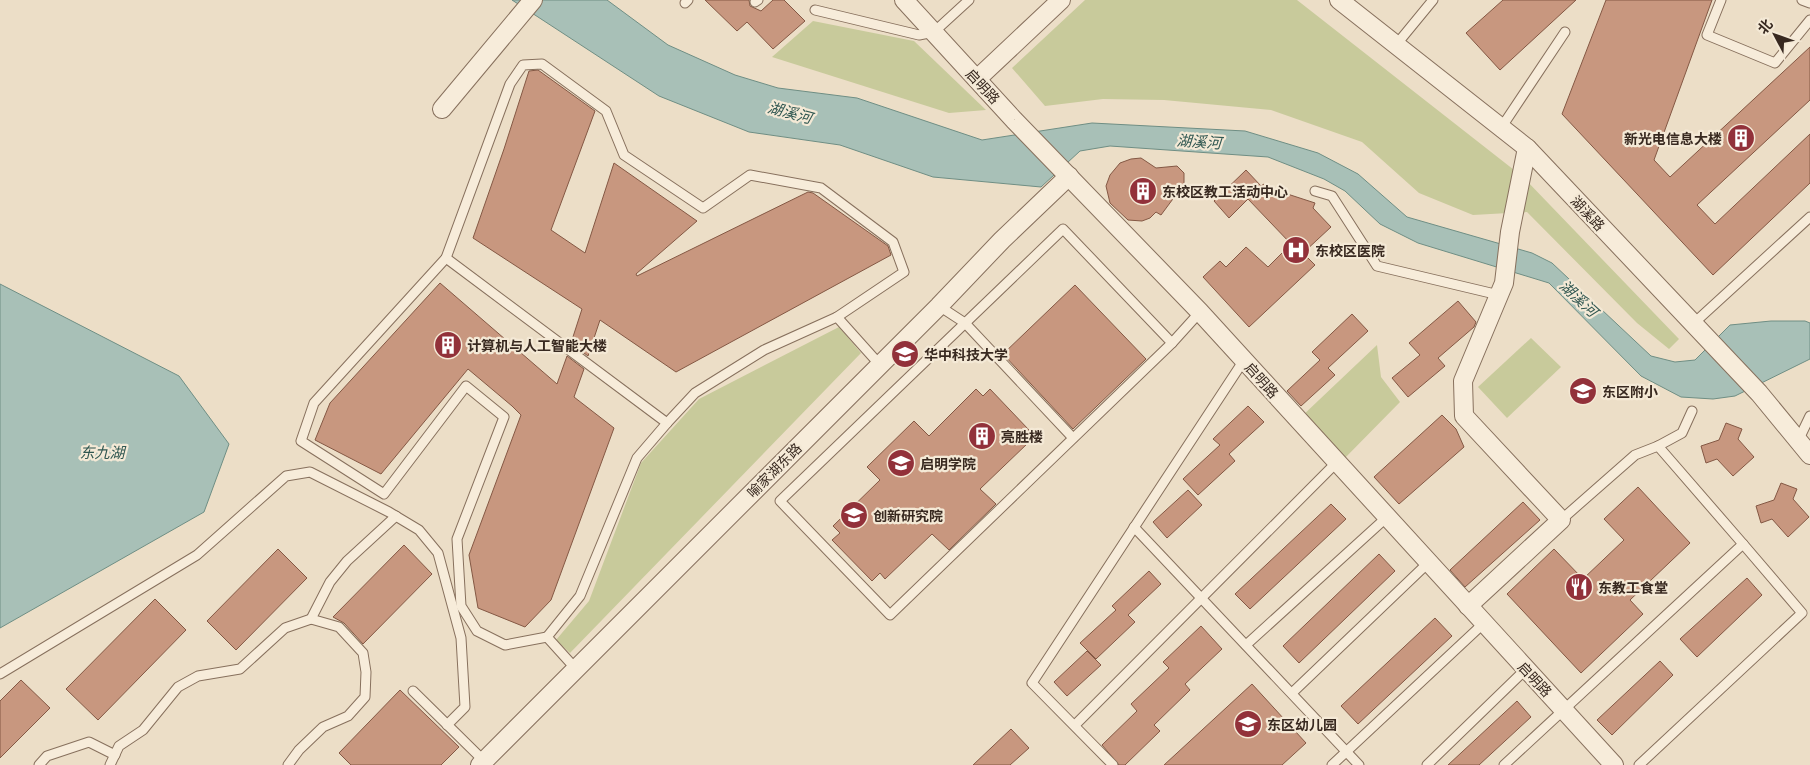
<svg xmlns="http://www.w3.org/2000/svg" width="1810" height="765" viewBox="0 0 1810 765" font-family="'PT Serif','Noto Sans SC',serif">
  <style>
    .green { fill: #c8ca9b }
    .water { fill: #a8c0b7; stroke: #6f8e84 }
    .building { fill: #c8977f; stroke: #845844 }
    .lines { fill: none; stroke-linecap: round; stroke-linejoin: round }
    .service-casing { stroke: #87705d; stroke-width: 11 }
    .minor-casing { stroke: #87705d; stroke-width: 20 }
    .service { stroke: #f7ecda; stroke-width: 9 }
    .minor { stroke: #f7ecda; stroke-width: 18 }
    .labels { text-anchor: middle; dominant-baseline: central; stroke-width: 4.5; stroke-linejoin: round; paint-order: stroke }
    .street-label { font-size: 14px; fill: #382920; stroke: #f4e9d6 }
    .poi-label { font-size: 14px; font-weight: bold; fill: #382920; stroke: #f4e9d6; text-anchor: start }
    .water-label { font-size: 15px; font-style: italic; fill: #305751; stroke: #f4e9d6 }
  </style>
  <rect width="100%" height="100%" fill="#ecdec7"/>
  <!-- green -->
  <g class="green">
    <polygon points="1085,0 1297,0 1523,177 1679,339 1669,349 1637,323 1527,212 1473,215 1419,193 1362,142 1271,110 1164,100 1103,99 1045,106 1012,68"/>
    <polygon points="813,21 914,41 986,110 949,113 772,57"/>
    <polygon points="839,327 861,353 570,653 556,640 589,601 641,463 699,399"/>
    <polygon points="1531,338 1561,367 1507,418 1478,387"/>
    <polygon points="1377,345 1381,377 1400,402 1341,462 1300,418"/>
  </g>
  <!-- water -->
  <g class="water">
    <polygon points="512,0 607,0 668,45 735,75 778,88 857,98 982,140 1092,123 1245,131 1318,153 1358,174 1407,217 1532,253 1552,263 1651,356 1675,362 1695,360 1730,325 1771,321 1805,321 1810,323 1810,359 1735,396 1713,399 1681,397 1641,376 1549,283 1418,243 1380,224 1345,191 1324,179 1268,157 1110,146 1080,151 1041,187 933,177 840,145 749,132 659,96"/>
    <polygon points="0,284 179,376 229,444 204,512 0,628"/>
  </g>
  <!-- building -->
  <g class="building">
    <polygon points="705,0 749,0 750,6 761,11 773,0 784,0 805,21 773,49 747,22 737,31"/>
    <polygon points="1503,0 1576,0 1500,70 1466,33"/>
    <polygon points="1606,0 1712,0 1654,160 1670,177 1810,47 1810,100 1697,205 1715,224 1810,134 1810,183 1713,275 1562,114"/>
    <polygon points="538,70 595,111 551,230 585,253 614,163 697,221 636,274 637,276 808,192 813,193 888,246 891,255 676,372 600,320 588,356 571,343 582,309 473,238 504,149 529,71"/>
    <polygon points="1141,158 1156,168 1177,166 1184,173 1184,184 1161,215 1156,212 1150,218 1142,221 1128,220 1110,203 1106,186 1110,175 1120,163 1131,159"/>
    <polygon points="1246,170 1261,186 1264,184 1269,188 1315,203 1313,208 1331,227 1303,253 1315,265 1249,327 1203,277 1220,261 1226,267 1246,247 1268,267 1291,244 1248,199 1229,218 1214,201"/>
    <polygon points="440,283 557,384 567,356 584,369 574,397 614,428 551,600 525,627 478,608 469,555 521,415 512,406 468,369 381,474 315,440 330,403"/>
    <polygon points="1075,285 1146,359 1073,429 1003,354"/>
    <polygon points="1458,301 1476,322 1474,327 1438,358 1445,366 1408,397 1392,378 1420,355 1409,343"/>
    <polygon points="1352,314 1368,331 1328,368 1335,375 1301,406 1287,391 1320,360 1312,352"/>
    <polygon points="976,389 983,396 990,389 1029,430 1022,437 1028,443 980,489 996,504 949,550 932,534 885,579 880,573 872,581 832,540 840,533 833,526 880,480 867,467 914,421 929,436"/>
    <polygon points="1248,406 1264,422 1229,454 1235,461 1198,495 1183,479 1220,445 1213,439"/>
    <polygon points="1442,415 1456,429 1464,447 1399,504 1374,477"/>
    <polygon points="1726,423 1742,429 1738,439 1754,457 1733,476 1717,459 1706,463 1701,446 1719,440"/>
    <polygon points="1781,483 1797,489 1793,499 1809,517 1788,537 1772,519 1761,523 1756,506 1774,500"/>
    <polygon points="1638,487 1690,543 1630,600 1643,614 1581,673 1507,594 1554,549 1583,579 1624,540 1604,519"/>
    <polygon points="1188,490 1202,505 1167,538 1153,522"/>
    <polygon points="1523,502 1540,520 1465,587 1450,570"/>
    <polygon points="1331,504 1346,519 1250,609 1235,594"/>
    <polygon points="404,545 432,574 363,644 344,623 333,617"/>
    <polygon points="278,549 307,578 236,650 207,621"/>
    <polygon points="1379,554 1395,571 1299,663 1283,646"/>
    <polygon points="1149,571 1161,584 1128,615 1135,622 1096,659 1080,643 1116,610 1112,606"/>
    <polygon points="1747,578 1762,595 1697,657 1680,639"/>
    <polygon points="155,599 186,630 98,720 66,689"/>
    <polygon points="1435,618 1452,636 1358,724 1341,706"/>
    <polygon points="1201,626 1222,649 1185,684 1190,690 1154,725 1160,731 1125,765 1119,765 1102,745 1137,711 1131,704 1169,668 1163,662"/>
    <polygon points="1087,651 1101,665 1067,696 1054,682"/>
    <polygon points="1660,661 1673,675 1612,735 1597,720"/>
    <polygon points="21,680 50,708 0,758 0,701"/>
    <polygon points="1252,684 1306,743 1282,765 1164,765"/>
    <polygon points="400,690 459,747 441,765 351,765 339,753"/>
    <polygon points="1517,701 1531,717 1479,765 1448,765"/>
    <polygon points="1011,729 1029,748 1010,765 973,765"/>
  </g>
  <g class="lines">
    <!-- service casing -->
    <g class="service-casing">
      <g id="service">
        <polyline points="1721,0 1707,35 1775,63 1810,20"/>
        <polyline points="1802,0 1810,3"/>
        <polyline points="755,2 758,0"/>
        <polyline points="685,3 688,0"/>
        <polyline points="815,10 919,35 934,32 969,0"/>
        <polyline points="1396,45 1433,0"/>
        <polyline points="1501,128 1565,32"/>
        <polyline points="1315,191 1332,196 1377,266 1499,295"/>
        <polygon points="1063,229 1172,343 890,615 780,501"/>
        <polyline points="446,258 667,423"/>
        <polyline points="939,306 965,323 1073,438"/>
        <polyline points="1693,324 1810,217"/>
        <polyline points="1172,343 1200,312"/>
        <polyline points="1798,441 1810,416"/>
        <polyline points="1561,520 1635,455 1658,446 1682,433 1692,411"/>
        <polyline points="1134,527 1359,765"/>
        <polyline points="311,619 330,582 347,561 396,516"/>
        <polyline points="547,637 505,645 477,631 461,606 457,539 504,417 466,386 384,494 301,441 314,403 446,258 510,84 523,65 542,64 606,111 624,155 703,208 750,175 821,188 893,242 904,272 837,317"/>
        <polyline points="1246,645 1387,517"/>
        <polyline points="575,668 547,637 580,596 637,458 667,423 695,393 764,350 837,317 880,365"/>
        <polyline points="0,674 197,555 286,476 310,472 389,512 419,530 438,553 461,638 465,707 447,725"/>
        <polyline points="413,691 484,761"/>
        <polyline points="1292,693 1429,562"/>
        <polyline points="1075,725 1337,462"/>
        <polyline points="39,765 47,756 89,742 115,755"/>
        <polyline points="110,765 119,746 143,730 178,687 198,676 240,669 285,628 311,619 339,627 363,653 366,672 365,697 348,716 323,727 299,750 288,765"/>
        <polyline points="1113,765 1032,683 1244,360"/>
        <polyline points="1332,765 1484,623"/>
        <polyline points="1427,765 1526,669"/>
        <polyline points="1504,765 1743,544 1658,446"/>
        <polyline points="1639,765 1802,613 1743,544"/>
      </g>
    </g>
    <!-- minor casing -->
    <g class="minor-casing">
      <g id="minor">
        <polyline points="904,0 1014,120 1200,312 1614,765"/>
        <polyline points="1339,0 1527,148 1759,393 1810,455"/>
        <polyline points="977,79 1061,0"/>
        <polyline points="442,109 533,0"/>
        <polyline points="1468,606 1561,520 1464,416 1463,381 1504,283 1510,232 1527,148"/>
        <polyline points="480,765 939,306 1002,240 1069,176"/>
      </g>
    </g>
    <!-- service -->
    <use href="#service" class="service"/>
    <!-- minor -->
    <use href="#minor" class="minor"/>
  </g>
  <!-- icons -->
  <defs>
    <g id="building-disc" transform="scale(1.4375)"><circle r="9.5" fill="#92313a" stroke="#f4e9d6"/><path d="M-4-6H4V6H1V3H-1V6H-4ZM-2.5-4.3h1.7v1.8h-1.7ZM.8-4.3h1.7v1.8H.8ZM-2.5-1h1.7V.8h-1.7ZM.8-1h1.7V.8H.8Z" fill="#fff"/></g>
    <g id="hospital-disc" transform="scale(1.4375)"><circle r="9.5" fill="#92313a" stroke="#f4e9d6"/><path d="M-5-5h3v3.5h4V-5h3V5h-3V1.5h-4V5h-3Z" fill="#fff"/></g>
    <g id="university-disc" transform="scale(1.4375)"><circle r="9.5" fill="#92313a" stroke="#f4e9d6"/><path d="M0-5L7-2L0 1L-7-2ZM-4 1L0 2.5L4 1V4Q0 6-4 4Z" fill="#fff"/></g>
    <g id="school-disc" transform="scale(1.4375)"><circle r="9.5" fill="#92313a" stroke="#f4e9d6"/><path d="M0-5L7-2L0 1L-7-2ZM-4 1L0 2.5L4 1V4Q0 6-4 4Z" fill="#fff"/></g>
    <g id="restaurant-disc" transform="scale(1.4375)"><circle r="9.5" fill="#92313a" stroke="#f4e9d6"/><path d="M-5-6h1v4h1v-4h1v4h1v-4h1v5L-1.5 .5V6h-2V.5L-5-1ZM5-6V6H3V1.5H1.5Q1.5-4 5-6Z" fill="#fff"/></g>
  </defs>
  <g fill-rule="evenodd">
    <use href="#building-disc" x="1741" y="138"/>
    <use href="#building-disc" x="1143" y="191"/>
    <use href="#hospital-disc" x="1296" y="250"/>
    <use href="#building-disc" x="448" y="345"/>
    <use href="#university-disc" x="905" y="354"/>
    <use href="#school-disc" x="1583" y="391"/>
    <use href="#building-disc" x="982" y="436"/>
    <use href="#university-disc" x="901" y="463"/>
    <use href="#university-disc" x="854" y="515"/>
    <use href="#restaurant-disc" x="1579" y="587"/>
    <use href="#school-disc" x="1248" y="724"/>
  </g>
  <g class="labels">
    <!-- street labels -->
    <g class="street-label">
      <text transform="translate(983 86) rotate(47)">启明路</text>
      <text transform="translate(1588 213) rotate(47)">湖溪路</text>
      <text transform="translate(1262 380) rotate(48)">启明路</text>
      <text transform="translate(774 470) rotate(-45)">喻家湖东路</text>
      <text transform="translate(1535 679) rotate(47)">启明路</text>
    </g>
    <!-- poi labels -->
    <g class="poi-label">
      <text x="1722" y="138" text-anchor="end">新光电信息大楼</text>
      <text x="1162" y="191">东校区教工活动中心</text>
      <text x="1315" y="250">东校区医院</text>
      <text x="467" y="345">计算机与人工智能大楼</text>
      <text x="924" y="354">华中科技大学</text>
      <text x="1602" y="391">东区附小</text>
      <text x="1001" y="436">亮胜楼</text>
      <text x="920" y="463">启明学院</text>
      <text x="873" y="515">创新研究院</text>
      <text x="1598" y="587">东教工食堂</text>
      <text x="1267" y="724">东区幼儿园</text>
    </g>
    <!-- water labels -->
    <g class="water-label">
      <text transform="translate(790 112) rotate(15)">湖溪河</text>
      <text transform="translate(1199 141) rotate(4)">湖溪河</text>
      <text transform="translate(1579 298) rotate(43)">湖溪河</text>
      <text x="102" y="452">东九湖</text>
    </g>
  </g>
  <!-- north arrow -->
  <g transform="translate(1775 35) rotate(311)" stroke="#f4e9d6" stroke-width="4" paint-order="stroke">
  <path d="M0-4L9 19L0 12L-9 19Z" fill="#382920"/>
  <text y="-8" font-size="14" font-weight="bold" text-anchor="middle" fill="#382920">北</text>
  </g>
</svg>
